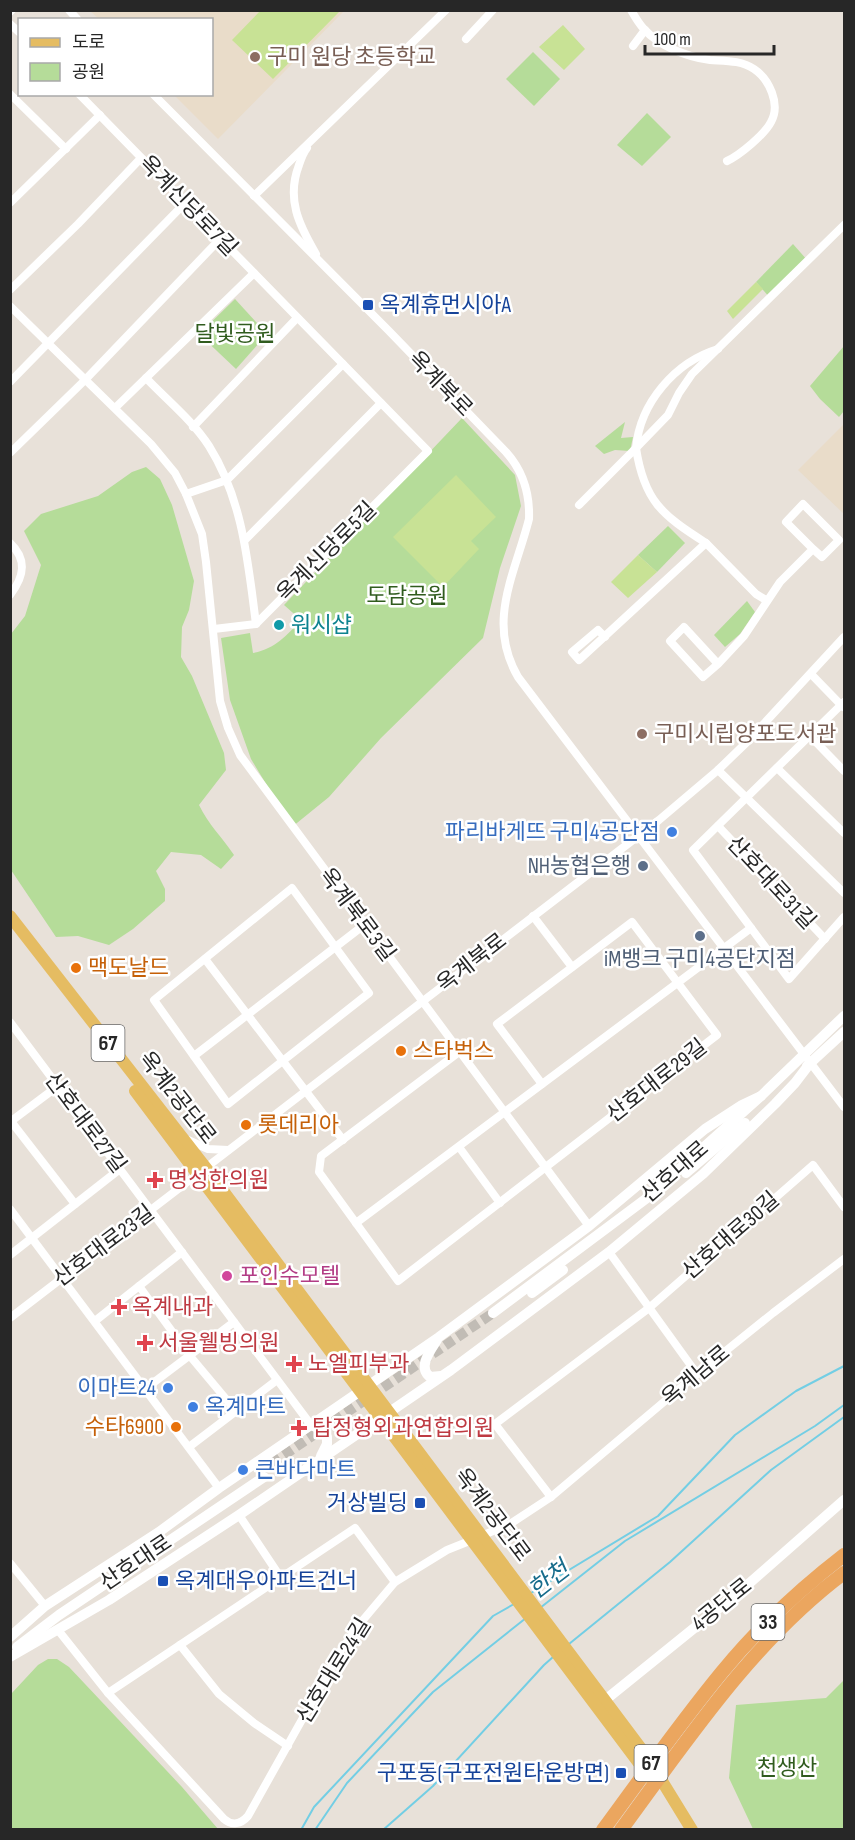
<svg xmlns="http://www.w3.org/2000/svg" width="855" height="1840" viewBox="0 0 855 1840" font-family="'Sofia Sans Condensed','Noto Sans KR',sans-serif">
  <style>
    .education { fill: #e9dcc9 }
    .green { fill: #b5dc99 }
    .pitch { fill: #c8e295 }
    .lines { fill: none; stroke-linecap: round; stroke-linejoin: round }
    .stream { stroke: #73cee4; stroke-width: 2 }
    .tertiary-tunnel { stroke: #c1bcb5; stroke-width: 10; stroke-dasharray: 10 5; stroke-linecap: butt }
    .minor { stroke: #fff; stroke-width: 8 }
    .tertiary { stroke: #fff; stroke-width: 10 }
    .primary { stroke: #e5bc62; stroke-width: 12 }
    .trunk { stroke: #eba65f; stroke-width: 14 }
    .education-dot { fill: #8d6e63; stroke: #fff; stroke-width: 2 }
    .transit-dot { fill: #1a4fb4; stroke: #fff; stroke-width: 2 }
    .culture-dot { fill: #0f9aa8; stroke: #fff; stroke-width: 2 }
    .shop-dot { fill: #3f7fe0; stroke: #fff; stroke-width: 2 }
    .service-dot { fill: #5c6f8a; stroke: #fff; stroke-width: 2 }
    .food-dot { fill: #e8710a; stroke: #fff; stroke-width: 2 }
    .health-dot { fill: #e0444e; stroke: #fff; stroke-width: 2 }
    .hotel-dot { fill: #d1479c; stroke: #fff; stroke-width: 2 }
    .labels { text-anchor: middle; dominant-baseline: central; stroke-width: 5; stroke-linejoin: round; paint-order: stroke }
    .shield { fill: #fff; stroke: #686868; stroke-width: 1.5 }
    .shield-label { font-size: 21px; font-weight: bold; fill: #272727 }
    .education-label { font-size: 22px; fill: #785e54; stroke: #fff; text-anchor: start }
    .street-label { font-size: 22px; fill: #272727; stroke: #fff }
    .transit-label { font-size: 22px; fill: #164399; stroke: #fff; text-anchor: start }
    .park-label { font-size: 22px; fill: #305c1e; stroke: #fff }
    .culture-label { font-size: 22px; fill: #0d838f; stroke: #fff; text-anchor: start }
    .shop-label { font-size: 22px; fill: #366cbe; stroke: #fff; text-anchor: end }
    .service-label { font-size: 22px; fill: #4e5e75; stroke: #fff; text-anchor: end }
    .food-label { font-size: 22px; fill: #c56008; stroke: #fff; text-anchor: start }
    .health-label { font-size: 22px; fill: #be3a42; stroke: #fff; text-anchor: start }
    .hotel-label { font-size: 22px; fill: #b23c85; stroke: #fff; text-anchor: start }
    .water-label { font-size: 24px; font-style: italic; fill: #176c8b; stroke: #fff }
  </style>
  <rect width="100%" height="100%" fill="#e8e1d9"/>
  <!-- education -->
  <g class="education">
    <polygon points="90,11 344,11 218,139 174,95 212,94 212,20 99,19"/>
    <polygon points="844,424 844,514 798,470"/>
  </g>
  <!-- green -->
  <g class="green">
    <polygon points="533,52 560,79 534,106 506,79"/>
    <polygon points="647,113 671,137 642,166 617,145"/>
    <polygon points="793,244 808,261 770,298 756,282"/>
    <polygon points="235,299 267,334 236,369 199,334"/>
    <polygon points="844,346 844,411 839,417 820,399 810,386"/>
    <path d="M462 418 515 475 521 506 500 568 483 638 381 738 329 797 292 827 251 759 230 700 221 638 250 633 253 653C275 649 286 636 301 620L284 605Z"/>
    <polygon points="625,422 621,438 633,437 630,451 615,450 604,454 595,446"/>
    <path d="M146 467 160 479 172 505 194 581 189 610 182 627 181 657 192 676 224 753 226 770 199 805C208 824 222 837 234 855L221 869 201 855 171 852 156 871 165 889V901L133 929 109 945 78 936 56 937 11 870V634L25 616 41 565 24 531 41 514 98 496 132 472Z"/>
    <polygon points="668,526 685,543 657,572 638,555"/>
    <polygon points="747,601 755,612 740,634 725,647 714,635"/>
    <polygon points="48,1659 57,1659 69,1667 182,1787 218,1829 11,1829 11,1694 38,1665"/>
    <polygon points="844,1680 844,1829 753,1829 729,1778 736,1705 826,1698"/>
  </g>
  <!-- pitch -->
  <g class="pitch">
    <polygon points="260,11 260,10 340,11 273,79 232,40"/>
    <polygon points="563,25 585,49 564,70 539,47"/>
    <polygon points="756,282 763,289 733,319 727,311"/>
    <polygon points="456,475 496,517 471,541 479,549 443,587 393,537"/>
    <polygon points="638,555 657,572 628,598 611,582"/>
  </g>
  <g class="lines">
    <!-- stream -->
    <g class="stream">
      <polyline points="531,1593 658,1516 735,1435 796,1391 844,1366"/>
      <polyline points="540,1608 625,1541 815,1426 844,1405"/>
      <polyline points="569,1644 670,1562 771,1470 844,1417"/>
      <polyline points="301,1830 314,1807 493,1616 514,1604"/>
      <polyline points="315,1830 347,1783 433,1692 526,1618"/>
      <polyline points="383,1830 433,1786 544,1665 553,1657"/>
    </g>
    <!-- tertiary-tunnel -->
    <polyline class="tertiary-tunnel" points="259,1472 493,1313"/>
    <!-- minor -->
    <g class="minor">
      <polyline points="69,10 78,20"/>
      <path d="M631 10C635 17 639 24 644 29 659 46 687 57 710 60 725 61 741 60 754 69 769 79 781 104 771 122 765 134 740 155 727 161"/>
      <polyline points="10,12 12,10"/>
      <polyline points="10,24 20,33"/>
      <polyline points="466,39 493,10"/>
      <polyline points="633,46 645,30"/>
      <polyline points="10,94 66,149"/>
      <polyline points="79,94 428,451 256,624 214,629"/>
      <path d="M153 94 389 331 506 452C523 471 530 493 529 519 515 574 486 622 518 677L844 1107"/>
      <path d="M307 148C303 153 301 159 299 165 286 199 299 225 316 254"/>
      <polyline points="254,196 446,10"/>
      <polyline points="10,203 100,115"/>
      <polyline points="10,290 78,224 141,158"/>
      <polyline points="10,306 151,444 175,473 186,494 202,534 206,562 220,701 228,728 240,755 589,1226"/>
      <path d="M146 378C167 400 193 421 209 446 243 500 248 563 256 624"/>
      <polyline points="10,382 185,203"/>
      <polyline points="115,408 254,273"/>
      <polyline points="193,427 297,318"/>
      <polyline points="636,448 668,415 679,393 692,374 844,225"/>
      <path d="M636 448C640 403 675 362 718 349"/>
      <polyline points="10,453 85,380 220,239"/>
      <polyline points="186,494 227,480 343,364"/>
      <path d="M579 505 636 448C644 501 662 515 706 543"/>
      <polyline points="245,540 381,403"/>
      <path d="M10 543C28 560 24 577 10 595"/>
      <polyline points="605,637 598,630 572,652 579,660 706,543 756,594 766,600"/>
      <polyline points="718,664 684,627 670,641 703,677 718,664 744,636 780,582 813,549 822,557 839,540 803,504 786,522 813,549"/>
      <polyline points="811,674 843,707"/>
      <polyline points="844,702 693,850 789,979 844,917"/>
      <polyline points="810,736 844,771"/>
      <polyline points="777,768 844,833"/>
      <polyline points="718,770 844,893"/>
      <polyline points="718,826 825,939"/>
      <polygon points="292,888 369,993 228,1104 154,1000"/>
      <polyline points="533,916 572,967"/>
      <polyline points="205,959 343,1140"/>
      <polyline points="10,1022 311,1425"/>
      <polyline points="459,1052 321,1156 319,1172 398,1281 717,1035 632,922 497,1024 542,1084"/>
      <polyline points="194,1056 364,925"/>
      <polyline points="10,1120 75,1204"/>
      <polyline points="10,1122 58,1086"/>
      <polyline points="188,1140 208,1149 228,1150"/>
      <polyline points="459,1147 500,1203"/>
      <polyline points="10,1209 219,1488"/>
      <polyline points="356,1223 751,928"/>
      <polyline points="609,1252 697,1374"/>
      <polyline points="10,1255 120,1169"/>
      <polyline points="139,1286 190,1356 236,1411"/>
      <polyline points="10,1318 659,820 718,770 747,742 844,637"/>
      <polyline points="95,1321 182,1252"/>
      <polyline points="145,1389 234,1322"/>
      <polyline points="189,1447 277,1380"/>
      <polyline points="551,1497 495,1424 649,1308 813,1165 844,1207"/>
      <polyline points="239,1515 281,1578"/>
      <polyline points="481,1536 510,1524 551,1497 697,1374 773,1313 844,1259"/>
      <polyline points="10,1563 45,1606"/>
      <path d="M58 1630 108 1693 224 1819C232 1826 241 1824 248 1816L341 1650 363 1620 395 1582 447 1550 472 1540"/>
      <polyline points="180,1645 219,1694 254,1723 288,1746"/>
      <polyline points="108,1693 355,1528 395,1582"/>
    </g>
    <!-- tertiary -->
    <g class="tertiary">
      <polyline points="807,1066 844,1032"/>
      <polyline points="686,1173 745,1123"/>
      <polyline points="532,1293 563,1270"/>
      <polyline points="493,1313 647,1198 761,1096 844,1016"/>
      <path d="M437 1340C431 1350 417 1367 430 1377L441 1376"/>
      <polyline points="311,1425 320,1429 327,1437 327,1444 321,1456"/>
      <polyline points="10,1637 45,1606 159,1532 219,1488 439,1337 589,1226 705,1129 742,1105 761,1096"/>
      <polyline points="17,1647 59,1615 264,1477"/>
      <polyline points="10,1657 109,1600 239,1515 451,1370 609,1252 703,1174 775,1104 795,1083 811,1062"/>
      <polyline points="599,1705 745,1587 844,1500"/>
    </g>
    <!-- primary -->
    <g class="primary">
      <polyline points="10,916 206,1168 646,1755 692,1830"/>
      <polyline points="135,1091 650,1778"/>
    </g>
    <!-- trunk -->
    <g class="trunk">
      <path d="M603 1830C642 1777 680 1723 722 1672 758 1628 800 1589 844 1555"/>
      <path d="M621 1830C688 1739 753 1641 844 1573"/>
    </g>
  </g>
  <!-- markers -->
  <g class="education-dot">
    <circle cx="255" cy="57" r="6"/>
    <circle cx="642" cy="734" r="6"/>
  </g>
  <g class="transit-dot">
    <rect x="362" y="299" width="12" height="12" rx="3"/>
    <rect x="414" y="1497" width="12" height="12" rx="3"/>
    <rect x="157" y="1575" width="12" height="12" rx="3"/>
    <rect x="615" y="1767" width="12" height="12" rx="3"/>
  </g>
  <circle class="culture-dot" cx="279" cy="625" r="6"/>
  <g class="shop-dot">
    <circle cx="672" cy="832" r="6"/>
    <circle cx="168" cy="1388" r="6"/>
    <circle cx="193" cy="1407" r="6"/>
    <circle cx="243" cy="1470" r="6"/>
  </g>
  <g class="service-dot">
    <circle cx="643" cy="866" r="6"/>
    <circle cx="700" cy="936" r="6"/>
  </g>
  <g class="food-dot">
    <circle cx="76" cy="968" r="6"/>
    <circle cx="401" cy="1051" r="6"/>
    <circle cx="246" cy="1125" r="6"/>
    <circle cx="176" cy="1427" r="6"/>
  </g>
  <g class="health-dot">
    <path d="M152 1171h6v6h6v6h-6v6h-6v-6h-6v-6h6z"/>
    <path d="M116 1298h6v6h6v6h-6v6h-6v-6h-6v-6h6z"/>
    <path d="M142 1334h6v6h6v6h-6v6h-6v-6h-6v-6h6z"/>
    <path d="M291 1355h6v6h6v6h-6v6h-6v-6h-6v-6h6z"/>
    <path d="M296 1419h6v6h6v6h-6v6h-6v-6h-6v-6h6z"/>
  </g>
  <circle class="hotel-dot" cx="227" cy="1276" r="6"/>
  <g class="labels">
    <!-- shield labels -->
    <g class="shield">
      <rect x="91.5" y="1025" width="33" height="36" rx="4.5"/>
      <rect x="751.5" y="1604" width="33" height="36" rx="4.5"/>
      <rect x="634.5" y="1745" width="33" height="36" rx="4.5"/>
    </g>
    <g class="shield-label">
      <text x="108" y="1043">67</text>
      <text x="768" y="1622">33</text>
      <text x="651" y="1763">67</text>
    </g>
    <!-- education labels -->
    <g class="education-label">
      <text x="267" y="57">구미 원당 초등학교</text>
      <text x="654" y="734">구미시립양포도서관</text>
    </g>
    <!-- street labels -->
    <g class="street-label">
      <text transform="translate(188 206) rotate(46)">옥계신당로7길</text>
      <text transform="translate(440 384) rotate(46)">옥계북로</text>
      <text transform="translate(327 552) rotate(-45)">옥계신당로5길</text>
      <text transform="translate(771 883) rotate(47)">산호대로31길</text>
      <text transform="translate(357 915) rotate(53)">옥계북로3길</text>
      <text transform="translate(472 963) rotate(-38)">옥계북로</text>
      <text transform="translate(657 1081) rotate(-38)">산호대로29길</text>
      <text transform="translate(177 1098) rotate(52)">옥계2공단로</text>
      <text transform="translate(85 1123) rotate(53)">산호대로27길</text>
      <text transform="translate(675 1172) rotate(-41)">산호대로</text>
      <text transform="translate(731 1236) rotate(-41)">산호대로30길</text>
      <text transform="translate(104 1246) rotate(-37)">산호대로23길</text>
      <text transform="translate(696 1376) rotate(-40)">옥계남로</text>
      <text transform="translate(492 1515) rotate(53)">옥계2공단로</text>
      <text transform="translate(136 1563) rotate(-34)">산호대로</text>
      <text transform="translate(722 1605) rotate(-39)">4공단로</text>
      <text transform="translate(334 1671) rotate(-58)">산호대로24길</text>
    </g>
    <!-- transit labels -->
    <g class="transit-label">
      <text x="380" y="305">옥계휴먼시아A</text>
      <text x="408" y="1503" text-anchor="end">거상빌딩</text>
      <text x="175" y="1581">옥계대우아파트건너</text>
      <text x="609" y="1773" text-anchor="end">구포동(구포전원타운방면)</text>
    </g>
    <!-- park labels -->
    <g class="park-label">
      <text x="235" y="334">달빛공원</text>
      <text x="407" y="596">도담공원</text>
      <text x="787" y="1768">천생산</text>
    </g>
    <!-- culture labels -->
    <g class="culture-label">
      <text x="291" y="625">워시샵</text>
    </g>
    <!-- shop labels -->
    <g class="shop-label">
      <text x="660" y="832">파리바게뜨 구미4공단점</text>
      <text x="156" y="1388">이마트24</text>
      <text x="205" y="1407" text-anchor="start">옥계마트</text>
      <text x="255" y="1470" text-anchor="start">큰바다마트</text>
    </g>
    <!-- service labels -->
    <g class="service-label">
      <text x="631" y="866">NH농협은행</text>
      <text x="700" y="959" text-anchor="middle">iM뱅크 구미4공단지점</text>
    </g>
    <!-- food labels -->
    <g class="food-label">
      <text x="88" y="968">맥도날드</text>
      <text x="413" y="1051">스타벅스</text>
      <text x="258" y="1125">롯데리아</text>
      <text x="164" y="1427" text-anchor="end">수타6900</text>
    </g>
    <!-- health labels -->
    <g class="health-label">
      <text x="168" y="1180">명성한의원</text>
      <text x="132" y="1307">옥계내과</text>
      <text x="158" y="1343">서울웰빙의원</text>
      <text x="308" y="1364">노엘피부과</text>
      <text x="312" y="1428">탑정형외과연합의원</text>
    </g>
    <!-- hotel labels -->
    <g class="hotel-label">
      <text x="239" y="1276">포인수모텔</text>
    </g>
    <!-- water labels -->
    <g class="water-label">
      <text transform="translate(549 1580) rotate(-38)">한천</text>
    </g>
  </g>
  <!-- border -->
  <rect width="855" height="1840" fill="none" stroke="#272727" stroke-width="24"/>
  <!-- legend -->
  <rect x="18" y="18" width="195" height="78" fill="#ffffff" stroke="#a9a9a9" stroke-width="1.5"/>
  <rect x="30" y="38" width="30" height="9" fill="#e5bc62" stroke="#a9a9a9" stroke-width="1.5"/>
  <text x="72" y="48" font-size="18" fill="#272727">도로</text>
  <rect x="30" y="63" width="30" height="18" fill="#b5dc99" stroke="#a9a9a9" stroke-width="1.5"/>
  <text x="72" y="78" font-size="18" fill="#272727">공원</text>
  <!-- scale -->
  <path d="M645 45v9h129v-9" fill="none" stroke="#272727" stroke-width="3"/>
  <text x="654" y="45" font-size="18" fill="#272727" stroke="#ffffff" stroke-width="4.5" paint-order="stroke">100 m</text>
</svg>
